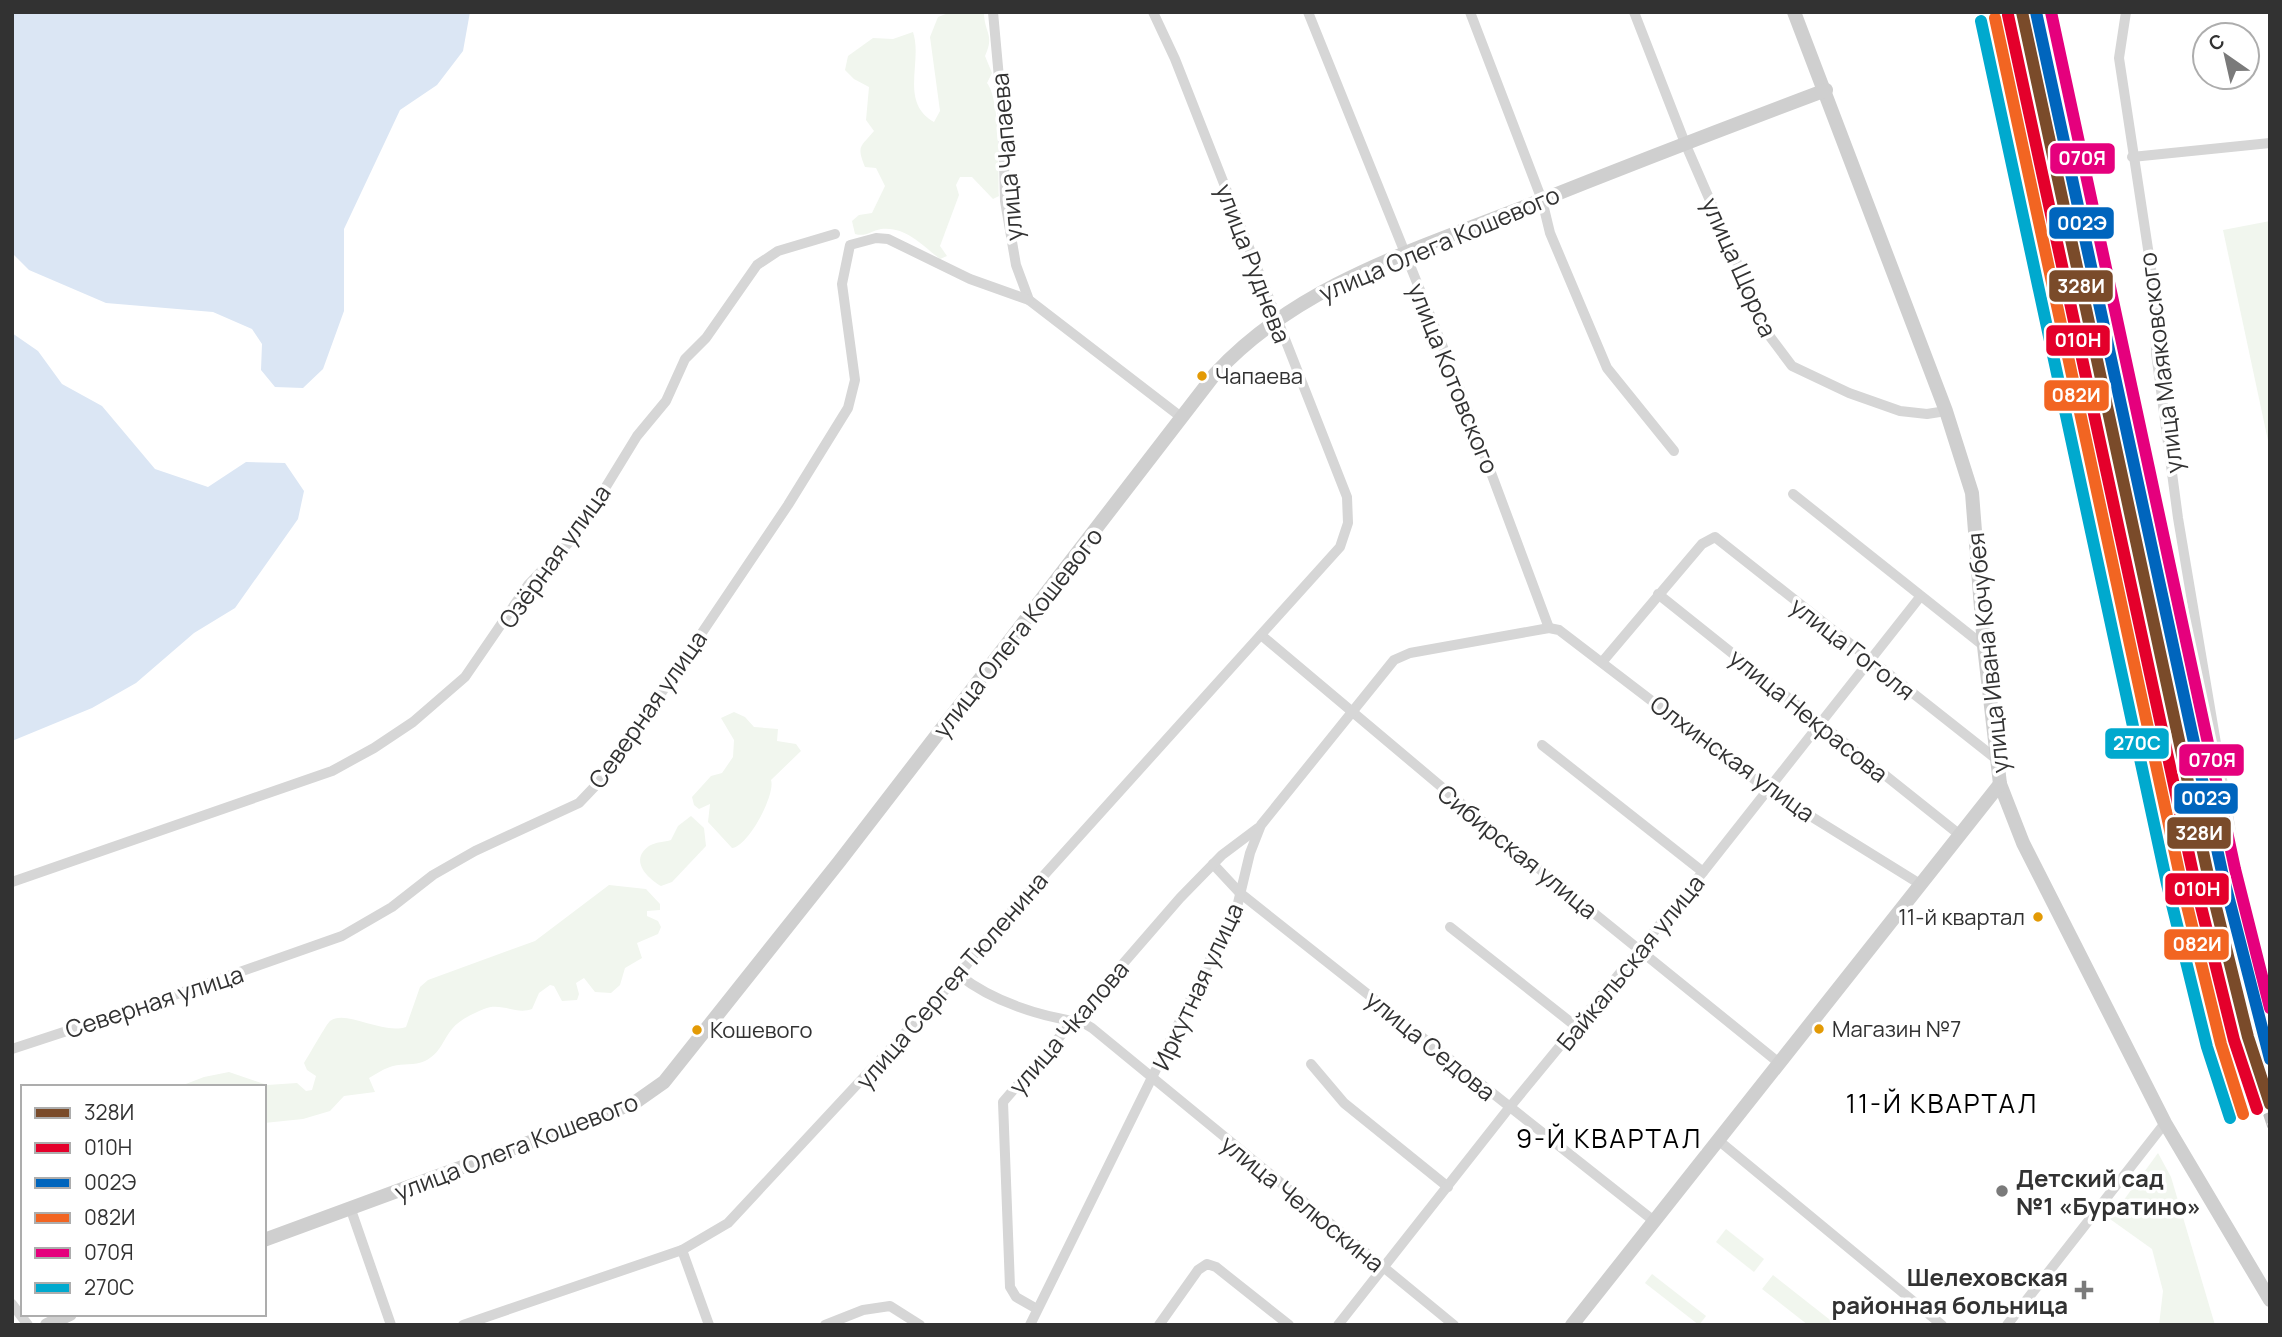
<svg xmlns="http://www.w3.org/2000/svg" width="2282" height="1337" viewBox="0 0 2282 1337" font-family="Manrope,sans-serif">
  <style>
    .green { fill: #f1f6ee }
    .water { fill: #dbe6f4 }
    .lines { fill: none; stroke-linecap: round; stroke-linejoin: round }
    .street { stroke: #d6d6d6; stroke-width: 10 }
    .secondary { stroke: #cfcfcf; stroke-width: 14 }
    .rail-casing { stroke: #bebebe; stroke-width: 6 }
    .rail { stroke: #fff; stroke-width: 3.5; stroke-dasharray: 10; stroke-linecap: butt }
    .rail-1-casing { stroke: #fff; stroke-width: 18 }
    .rail-2-casing { stroke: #fff; stroke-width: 18 }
    .rail-3-casing { stroke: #fff; stroke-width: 18 }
    .rail-4-casing { stroke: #fff; stroke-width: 18 }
    .rail-5-casing { stroke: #fff; stroke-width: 18 }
    .rail-6-casing { stroke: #fff; stroke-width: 18 }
    .rail-1 { stroke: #7a4b2a; stroke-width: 12 }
    .rail-2 { stroke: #e4002b; stroke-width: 12 }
    .rail-3 { stroke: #0065bd; stroke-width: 12 }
    .rail-4 { stroke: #f26522; stroke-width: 12 }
    .rail-5 { stroke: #e5007d; stroke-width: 12 }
    .rail-6 { stroke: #00a9ce; stroke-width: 12 }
    .bus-dot { fill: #e39a05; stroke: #fff; stroke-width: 2.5 }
    .poi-dot { fill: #7a7a7a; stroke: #fff; stroke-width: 2.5 }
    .labels { text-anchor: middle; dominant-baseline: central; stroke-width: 7; stroke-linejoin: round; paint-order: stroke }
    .bus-label { font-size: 22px; fill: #323232; stroke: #fff; text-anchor: start }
    .street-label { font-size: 24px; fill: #323232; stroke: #fff }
    .poi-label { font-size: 24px; font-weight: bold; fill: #323232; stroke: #fff; text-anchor: start }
    .neighbourhood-label { font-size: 26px; letter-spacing: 2px; fill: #000; stroke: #fff }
    .line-badge { stroke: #fff; stroke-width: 2.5 }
    .badge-label { font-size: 19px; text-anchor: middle; font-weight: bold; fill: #fff }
  </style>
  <rect width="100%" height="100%" fill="#fff"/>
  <!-- green -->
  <g class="green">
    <path d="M951 12H984C984 33 995 34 985 56L992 73 987 83C1001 101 998 170 999 196L993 199 972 177H960L956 185 959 195 940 246 947 256 940 259C923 246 906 226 881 229 871 231 866 237 855 234L852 221 859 215 872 213 885 186 876 168 865 167C856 145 861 147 874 131L866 120 869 87 854 79 845 70 848 56 873 38 893 39 913 32C923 62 899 102 934 122L940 111 930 37 938 17Z"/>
    <polygon points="2270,221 2270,450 2223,230"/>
    <path d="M734 712 745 717 754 727 778 729 777 741 796 744 801 751 771 780C776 794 748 847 732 848L708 822 710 804 699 809 694 805 692 797 711 776 722 773 733 757 734 740 721 718Z"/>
    <path d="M691 816 704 828 706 846 672 882 661 886C647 878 629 860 649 846 655 842 665 842 671 840L678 826Z"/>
    <path d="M609 885 646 889 660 904V910L647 911V916L658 921 661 927 658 934 637 943 642 958 625 968 620 985 611 993 595 992 584 978 576 983 579 994 577 1000 562 1001 554 986 550 985 539 993 532 1009C516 1015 501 1002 484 1009 474 1013 459 1020 452 1029 442 1041 441 1053 425 1061 414 1066 403 1063 393 1066 385 1068 376 1074 369 1078L375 1092 344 1096 330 1111 303 1119 264 1123V1087H178L204 1077 229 1072 267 1085 297 1083 306 1091 312 1090 316 1076 307 1070 304 1063C308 1057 327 1023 330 1021 346 1009 382 1035 406 1027L420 987 428 980 535 941Z"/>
    <polygon points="2158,1153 2171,1177 2215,1325 2159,1325 2163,1291 2152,1249 2110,1219"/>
    <polygon points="1726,1229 1764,1259 1754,1272 1716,1242"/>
    <polygon points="1652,1274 1706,1316 1699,1325 1645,1283"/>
    <polygon points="1773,1275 1834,1323 1833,1325 1808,1325 1762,1289"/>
  </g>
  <!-- water -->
  <g class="water">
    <polygon points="12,12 470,12 463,51 437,85 400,110 344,229 344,311 323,369 303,388 275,387 261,370 262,344 252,329 213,312 106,303 29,270 12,253"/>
    <polygon points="12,333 38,351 62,384 102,406 155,469 208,487 246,462 285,463 304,491 298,519 235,608 194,633 136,683 92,708 12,741"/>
  </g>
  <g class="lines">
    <!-- street -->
    <g class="street">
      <polyline points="993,12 1003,122 1005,201 1016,265 1029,300 1181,417"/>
      <polyline points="1308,12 1459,387 1549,628"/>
      <polyline points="1470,12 1542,200 1550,233 1607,368 1674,451"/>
      <polyline points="1634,12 1685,143 1768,334 1792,366 1849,393 1900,411 1927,414 1946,411"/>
      <polyline points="2126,12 2119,58 2155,295 2156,353 2178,518 2237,868 2270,1002"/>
      <polyline points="2132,157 2270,143"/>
      <polyline points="1793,494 1984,646"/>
      <polyline points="1658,594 1960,835"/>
      <polyline points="1261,635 1532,863 1778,1062"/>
      <polyline points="1603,661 1702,544 1715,537 1995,758"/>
      <polyline points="1542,745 1703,872"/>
      <polyline points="1213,864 1240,893 1654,1221"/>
      <polyline points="12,882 332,771 374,748 413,722 465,677 528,585 577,534 637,436 666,401 685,359 706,338 757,265 778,251 835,234"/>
      <polyline points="1450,927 1578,1028"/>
      <path d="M959 975C992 1001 1040 1017 1082 1022L1092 1028 1454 1325"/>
      <polyline points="12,1049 146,1005 342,936 392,907 433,875 475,851 579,803 600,781 658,698 788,505 848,408 855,380 842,284 850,245 876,238 888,239 970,279 1029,300"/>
      <polyline points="1311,1064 1344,1103 1448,1187"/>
      <polyline points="1718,1140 1942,1325"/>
      <polyline points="351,1210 391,1325"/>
      <polyline points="682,1250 709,1325"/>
      <polyline points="12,1304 28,1325"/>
      <polyline points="1037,1309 1016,1297 1010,1287 1003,1102 1180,898 1222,855 1258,828"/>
      <polyline points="463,1325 682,1250 728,1223 959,975 982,944 1340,547 1348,523 1347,497 1175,59 1153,12"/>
      <polyline points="825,1325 863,1310 890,1306 920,1325"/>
      <polyline points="1030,1325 1238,903 1250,853 1261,825 1394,660 1410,653 1549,628 1559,630 1767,789 1920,884"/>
      <polyline points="1159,1325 1198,1270 1207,1264 1216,1267 1289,1325"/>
      <polyline points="1338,1325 1509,1108 1703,872 1920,597"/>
      <polyline points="2007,1325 2165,1123"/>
    </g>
    <!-- secondary -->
    <g class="secondary">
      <polyline points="1794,12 1946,411 1972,493 1984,646 2000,784 2023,843 2165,1123 2270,1300"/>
      <path d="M264 1240 604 1115 637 1101 664 1082 839 862 1215 374C1297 285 1415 250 1524 207 1624 167 1725 128 1826 90"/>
      <polyline points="47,1325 70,1314"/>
      <polyline points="1572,1325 2000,784"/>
    </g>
    <!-- rail casing -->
    <g class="rail-casing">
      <g id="rail">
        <polyline points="2015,12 2164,705 2241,1038 2270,1126"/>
        <polyline points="2030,12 2230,938 2270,1078"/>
      </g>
    </g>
    <!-- rail -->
    <use href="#rail" class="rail"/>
    <!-- rail-1 casing -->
    <g class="rail-1-casing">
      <polyline id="rail-1" points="2022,12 2208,875 2248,1037 2270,1104"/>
    </g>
    <!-- rail-2 casing -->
    <g class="rail-2-casing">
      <polyline id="rail-2" points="2008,15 2194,878 2234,1040 2257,1109"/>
    </g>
    <!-- rail-3 casing -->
    <g class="rail-3-casing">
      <polyline id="rail-3" points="2036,12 2222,872 2270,1059"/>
    </g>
    <!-- rail-4 casing -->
    <g class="rail-4-casing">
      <polyline id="rail-4" points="1995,18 2181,881 2221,1044 2243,1114"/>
    </g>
    <!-- rail-5 casing -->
    <g class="rail-5-casing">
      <polyline id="rail-5" points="2051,12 2235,869 2270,1008"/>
    </g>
    <!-- rail-6 casing -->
    <g class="rail-6-casing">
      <polyline id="rail-6" points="1981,21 2167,884 2207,1047 2230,1118"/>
    </g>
    <!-- rail-1 -->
    <use href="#rail-1" class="rail-1"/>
    <!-- rail-2 -->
    <use href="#rail-2" class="rail-2"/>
    <!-- rail-3 -->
    <use href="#rail-3" class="rail-3"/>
    <!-- rail-4 -->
    <use href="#rail-4" class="rail-4"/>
    <!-- rail-5 -->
    <use href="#rail-5" class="rail-5"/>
    <!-- rail-6 -->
    <use href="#rail-6" class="rail-6"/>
  </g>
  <!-- markers -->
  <g class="bus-dot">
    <circle cx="1202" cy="376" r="6"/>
    <circle cx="2038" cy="917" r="6"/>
    <circle cx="1819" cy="1029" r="6"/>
    <circle cx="697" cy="1030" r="6"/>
  </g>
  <g class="poi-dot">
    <circle cx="2002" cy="1191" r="7"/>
    <path d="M2080.5 1279.5h7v7h7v7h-7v7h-7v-7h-7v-7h7z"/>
  </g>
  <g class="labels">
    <!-- bus labels -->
    <g class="bus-label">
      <text x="1215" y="376">Чапаева</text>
      <text x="2025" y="917" text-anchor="end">11-й квартал</text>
      <text x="1832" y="1029">Магазин №7</text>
      <text x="710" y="1030">Кошевого</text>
    </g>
    <!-- street labels -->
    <g class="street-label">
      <text transform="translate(1006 157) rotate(-95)">улица Чапаева</text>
      <text transform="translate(1439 243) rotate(-23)">улица Олега Кошевого</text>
      <text transform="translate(1254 263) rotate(69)">улица Руднева</text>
      <text transform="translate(1740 267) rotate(66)">улица Щорса</text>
      <text transform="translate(2160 363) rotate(-97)">улица Маяковского</text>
      <text transform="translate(1454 378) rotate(68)">улица Котовского</text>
      <text transform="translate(554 556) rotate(-54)">Озёрная улица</text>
      <text transform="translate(1017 632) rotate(-52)">улица Олега Кошевого</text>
      <text transform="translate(1853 648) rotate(38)">улица Гоголя</text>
      <text transform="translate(1987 653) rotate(-96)">улица Ивана Кочубея</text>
      <text transform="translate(647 709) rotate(-55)">Северная улица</text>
      <text transform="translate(1809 715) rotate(39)">улица Некрасова</text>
      <text transform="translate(1733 758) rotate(36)">Олхинская улица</text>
      <text transform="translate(1518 851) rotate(39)">Сибирская улица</text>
      <text transform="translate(1630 962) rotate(-51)">Байкальская улица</text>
      <text transform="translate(951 980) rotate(-49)">улица Сергея Тюленина</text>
      <text transform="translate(1197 986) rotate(-65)">Иркутная улица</text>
      <text transform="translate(154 1001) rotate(-18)">Северная улица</text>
      <text transform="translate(1068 1027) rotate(-49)">улица Чкалова</text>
      <text transform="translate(1431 1045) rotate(39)">улица Седова</text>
      <text transform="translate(516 1146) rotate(-21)">улица Олега Кошевого</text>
      <text transform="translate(1303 1203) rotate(39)">улица Челюскина</text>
    </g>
    <!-- poi labels -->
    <g class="poi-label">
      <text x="2016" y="1177">Детский сад<tspan x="2016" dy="28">№1 «Буратино»</tspan></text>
      <text x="2068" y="1276" text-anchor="end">Шелеховская<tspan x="2068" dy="28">районная больница</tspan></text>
    </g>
    <!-- neighbourhood labels -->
    <g class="neighbourhood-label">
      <text x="1942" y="1103">11-Й КВАРТАЛ</text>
      <text x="1609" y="1138">9-Й КВАРТАЛ</text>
    </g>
  </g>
  <g class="line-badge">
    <rect x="2049" y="142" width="67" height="33" rx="7" fill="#e5007d"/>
    <rect x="2048" y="206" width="67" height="34" rx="7" fill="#0065bd"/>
    <rect x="2048" y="269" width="66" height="34" rx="7" fill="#7a4b2a"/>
    <rect x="2045" y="324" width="66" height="33" rx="7" fill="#e4002b"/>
    <rect x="2043" y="379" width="67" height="33" rx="7" fill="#f26522"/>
    <rect x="2104" y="727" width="66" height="33" rx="7" fill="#00a9ce"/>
    <rect x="2178" y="743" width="67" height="34" rx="7" fill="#e5007d"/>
    <rect x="2173" y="782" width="66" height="33" rx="7" fill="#0065bd"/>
    <rect x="2166" y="816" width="66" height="34" rx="7" fill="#7a4b2a"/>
    <rect x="2164" y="872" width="66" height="34" rx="7" fill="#e4002b"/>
    <rect x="2163" y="928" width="67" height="33" rx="7" fill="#f26522"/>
  </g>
  <g class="badge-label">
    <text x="2082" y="165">070Я</text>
    <text x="2082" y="230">002Э</text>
    <text x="2081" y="293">328И</text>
    <text x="2078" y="347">010Н</text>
    <text x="2076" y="402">082И</text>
    <text x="2137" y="750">270С</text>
    <text x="2212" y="767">070Я</text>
    <text x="2206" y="805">002Э</text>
    <text x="2199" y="840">328И</text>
    <text x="2197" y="896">010Н</text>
    <text x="2197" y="951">082И</text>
  </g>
  <!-- border -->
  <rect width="2282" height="1337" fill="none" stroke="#323232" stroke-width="28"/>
  <!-- legend -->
  <rect x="21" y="1085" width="245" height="231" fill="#ffffff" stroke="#adadad" stroke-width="2"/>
  <rect x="35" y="1108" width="35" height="10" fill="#7a4b2a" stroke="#adadad" stroke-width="2"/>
  <text x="84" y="1120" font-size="21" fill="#323232">328И</text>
  <rect x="35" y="1143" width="35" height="10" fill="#e4002b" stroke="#adadad" stroke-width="2"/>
  <text x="84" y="1155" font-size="21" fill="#323232">010Н</text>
  <rect x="35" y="1178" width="35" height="10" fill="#0065bd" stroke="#adadad" stroke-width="2"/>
  <text x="84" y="1190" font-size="21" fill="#323232">002Э</text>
  <rect x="35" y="1213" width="35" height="10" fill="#f26522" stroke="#adadad" stroke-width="2"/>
  <text x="84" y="1225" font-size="21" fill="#323232">082И</text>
  <rect x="35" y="1248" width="35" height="10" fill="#e5007d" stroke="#adadad" stroke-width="2"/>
  <text x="84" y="1260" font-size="21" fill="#323232">070Я</text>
  <rect x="35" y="1283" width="35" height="10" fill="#00a9ce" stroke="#adadad" stroke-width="2"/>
  <text x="84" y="1295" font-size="21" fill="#323232">270С</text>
  <!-- north arrow -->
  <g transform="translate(2226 56) rotate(326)"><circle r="33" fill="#ffffff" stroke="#adadad" stroke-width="2"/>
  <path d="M0-5L12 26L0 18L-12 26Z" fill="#7a7a7a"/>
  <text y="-10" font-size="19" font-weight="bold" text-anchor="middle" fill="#323232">С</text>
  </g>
</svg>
